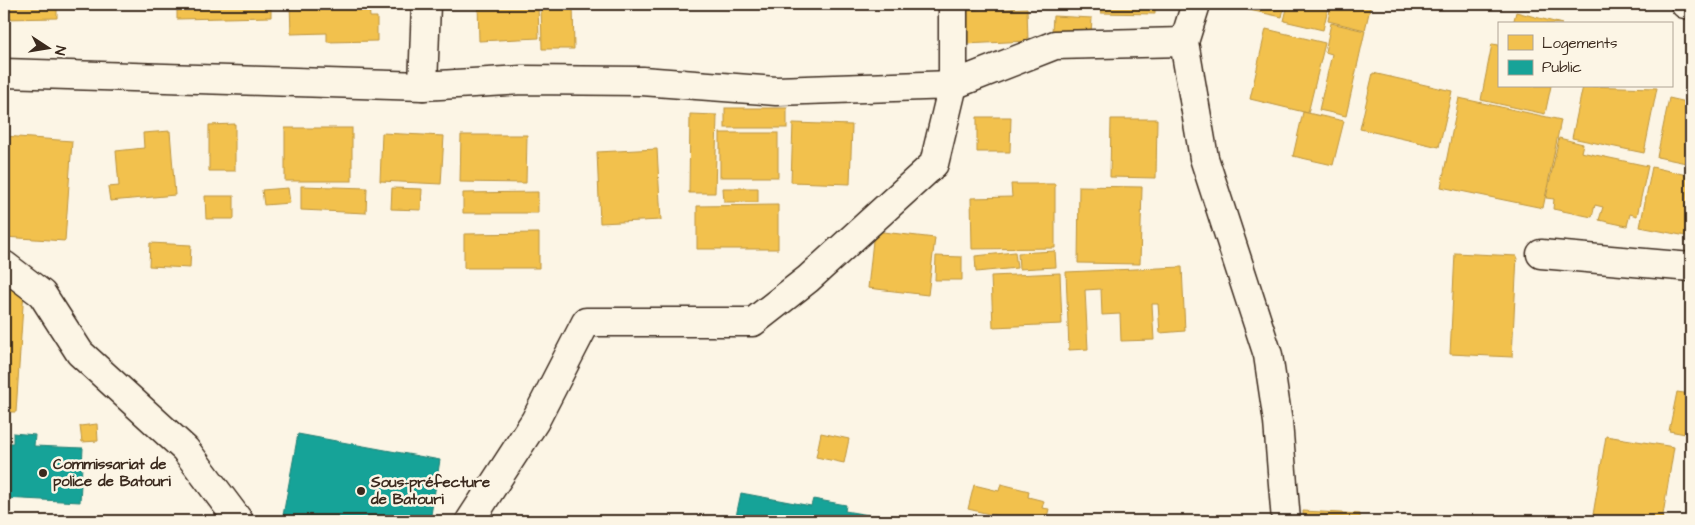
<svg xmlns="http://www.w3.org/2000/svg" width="1695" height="525" viewBox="0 0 1695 525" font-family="'Architects Daughter',sans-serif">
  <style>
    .homes { fill: #f2c14e; stroke: #bb9440 }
    .public { fill: #17a398; stroke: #227f73 }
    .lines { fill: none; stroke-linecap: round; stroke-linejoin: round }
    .minor-casing { stroke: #3b2a1e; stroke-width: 31 }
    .minor { stroke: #fcf5e5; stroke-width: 28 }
    .poi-dot { fill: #3b2a1e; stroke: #fcf5e5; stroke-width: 2 }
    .labels { text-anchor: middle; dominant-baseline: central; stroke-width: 5; stroke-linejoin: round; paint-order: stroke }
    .poi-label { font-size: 15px; font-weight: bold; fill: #3b2a1e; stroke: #fcf5e5; text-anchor: start }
  </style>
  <rect width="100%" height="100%" fill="#fcf5e5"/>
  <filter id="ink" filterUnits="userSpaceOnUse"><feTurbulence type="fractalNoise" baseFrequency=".02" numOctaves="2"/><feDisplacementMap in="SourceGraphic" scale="10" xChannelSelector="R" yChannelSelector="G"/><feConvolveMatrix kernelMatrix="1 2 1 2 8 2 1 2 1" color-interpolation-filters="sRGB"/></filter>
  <g filter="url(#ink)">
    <!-- homes -->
    <g class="homes">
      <polygon points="4,4 57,4 57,18 4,19"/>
      <polygon points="177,4 271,4 271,17 177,19"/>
      <polygon points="290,4 369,4 370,17 377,17 377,41 327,42 327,33 291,34"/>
      <polygon points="478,4 538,4 539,38 479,41"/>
      <polygon points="541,4 573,4 574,49 542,49"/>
      <polygon points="955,4 1014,4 956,12"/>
      <polygon points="1102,4 1155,4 1155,14 1101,13"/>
      <polygon points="1236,4 1285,4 1282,17 1235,7"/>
      <polygon points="1288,4 1329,4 1323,30 1284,21"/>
      <polygon points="1331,4 1371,4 1365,30 1328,21"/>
      <polygon points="1027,8 1028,41 965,44 963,11"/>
      <polygon points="1516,12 1562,24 1513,24"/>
      <polygon points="1053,16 1092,18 1090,50 1051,48"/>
      <polygon points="1331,23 1365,31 1346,116 1319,110 1332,54 1325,52"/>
      <polygon points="1266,29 1325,43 1308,113 1250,99"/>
      <polygon points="1492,44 1499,45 1499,86 1551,86 1545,114 1481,100"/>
      <polygon points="1373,73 1452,91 1439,147 1360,129"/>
      <polygon points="1583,86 1657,88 1644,153 1572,138"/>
      <polygon points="1459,98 1561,120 1543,208 1441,187"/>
      <polygon points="1669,98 1691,103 1691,164 1657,157"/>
      <rect x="725" y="108" width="62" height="20"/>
      <polygon points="1303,112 1344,121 1333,165 1293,156"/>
      <polygon points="690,114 717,115 715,193 689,193"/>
      <polygon points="977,117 1011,117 1010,152 977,152"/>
      <polygon points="1111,119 1157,119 1156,178 1110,177"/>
      <polygon points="793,123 852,125 850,184 791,182"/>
      <polygon points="235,124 235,171 209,171 209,125"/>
      <rect x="285" y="128" width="67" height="53"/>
      <polygon points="170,131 175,195 110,201 108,187 119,186 116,151 144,148 143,133"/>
      <polygon points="382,133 444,136 441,184 380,181"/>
      <rect x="720" y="133" width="58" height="44"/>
      <polygon points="461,135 527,135 526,183 460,182"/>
      <polygon points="4,136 72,141 65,241 4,237"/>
      <polygon points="1559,138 1583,144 1581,152 1648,166 1637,216 1630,214 1627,226 1599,220 1603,207 1595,205 1592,217 1553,209 1554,199 1546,198"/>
      <polygon points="657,149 661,220 600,223 597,152"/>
      <polygon points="1652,167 1691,176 1691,237 1640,227"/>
      <polygon points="1011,184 1055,184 1055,248 972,249 971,198 1012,197"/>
      <polygon points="301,186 367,188 366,213 301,210"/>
      <polygon points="1079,186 1142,187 1140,264 1078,263"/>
      <polygon points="288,188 290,203 264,205 262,190"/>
      <polygon points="392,188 422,189 421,210 391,209"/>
      <polygon points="723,188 758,188 758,202 724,202"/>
      <polygon points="538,192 538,213 463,213 463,193"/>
      <polygon points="205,196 234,196 234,219 206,219"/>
      <polygon points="778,205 778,249 697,249 697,206"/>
      <polygon points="874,231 935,238 928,295 868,288"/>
      <polygon points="539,233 539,268 464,268 464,234"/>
      <polygon points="150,243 191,245 190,268 149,266"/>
      <polygon points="1055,251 1056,267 1019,269 1018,253"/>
      <polygon points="1015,252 1017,268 976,272 975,256"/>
      <polygon points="1455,253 1517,256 1512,357 1450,354"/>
      <polygon points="936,256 962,257 962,280 935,280"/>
      <polygon points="1182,267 1185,331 1160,333 1158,304 1152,304 1154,340 1121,341 1120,314 1102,315 1101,289 1085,290 1088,349 1069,350 1066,272"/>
      <polygon points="1060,273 1062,324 993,327 991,276"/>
      <polygon points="4,289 24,290 16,412 4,412"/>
      <polygon points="1677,392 1691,394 1691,435 1669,431"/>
      <polygon points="97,424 98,441 82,442 80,426"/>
      <polygon points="821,433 849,439 844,463 816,457"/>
      <polygon points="1606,436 1674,447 1662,521 1634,521 1593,515"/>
      <polygon points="1001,484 1029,491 1028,497 1044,501 1042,508 1049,509 1046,521 1019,521 968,509 974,485 999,491"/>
      <polygon points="1303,511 1360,514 1360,521 1303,521"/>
    </g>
    <!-- public -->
    <g class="public">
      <polygon points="13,433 35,435 34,446 83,448 80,502 4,498 4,443 13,443"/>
      <polygon points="298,434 440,460 430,521 282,521"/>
      <polygon points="741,493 811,506 813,499 846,505 845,511 904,521 735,521"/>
    </g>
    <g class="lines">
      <!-- minor casing -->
      <g class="minor-casing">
        <g id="minor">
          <polyline points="953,4 953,85 1055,45 1184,42"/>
          <polyline points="1196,4 1184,42 1204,158 1268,355 1278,422 1286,521"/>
          <polyline points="1685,4 1691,5"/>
          <polyline points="4,73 423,86 522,80 642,81 776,91 953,85 934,164 808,279 753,322 586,322 535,421 470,521"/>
          <polyline points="423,86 426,4"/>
          <polyline points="1541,254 1691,267"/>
          <polyline points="4,265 42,294 80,353 185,449 239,521"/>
        </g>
      </g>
      <!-- minor -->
      <use href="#minor" class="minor"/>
    </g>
  </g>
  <!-- markers -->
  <g class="poi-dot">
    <circle cx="43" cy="473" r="5"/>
    <circle cx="361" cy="491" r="5"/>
  </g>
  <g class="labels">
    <!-- poi labels -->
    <g class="poi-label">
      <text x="53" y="464">Commissariat de<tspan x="53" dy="17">police de Batouri</tspan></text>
      <text x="371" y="482">Sous-préfecture<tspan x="371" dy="17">de Batouri</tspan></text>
    </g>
  </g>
  <!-- margin -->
  <rect width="1695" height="525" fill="none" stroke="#fcf5e5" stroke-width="20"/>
  <rect x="10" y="10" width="1675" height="505" fill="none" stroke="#3b2a1e" stroke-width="2" filter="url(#ink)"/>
  <!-- legend -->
  <rect x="1498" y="22" width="175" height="65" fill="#fcf5e5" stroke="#afa495"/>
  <rect x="1508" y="35" width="25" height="15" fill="#f2c14e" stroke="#afa495"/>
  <text x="1542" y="48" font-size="15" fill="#3b2a1e">Logements</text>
  <rect x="1508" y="60" width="25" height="15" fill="#17a398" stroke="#afa495"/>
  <text x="1542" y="72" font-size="15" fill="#3b2a1e">Public</text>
  <!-- north arrow -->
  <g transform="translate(48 48) rotate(102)" stroke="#fcf5e5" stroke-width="4" paint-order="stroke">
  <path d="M0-4L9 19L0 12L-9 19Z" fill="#3b2a1e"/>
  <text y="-8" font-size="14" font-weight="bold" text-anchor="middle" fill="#3b2a1e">N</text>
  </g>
</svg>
